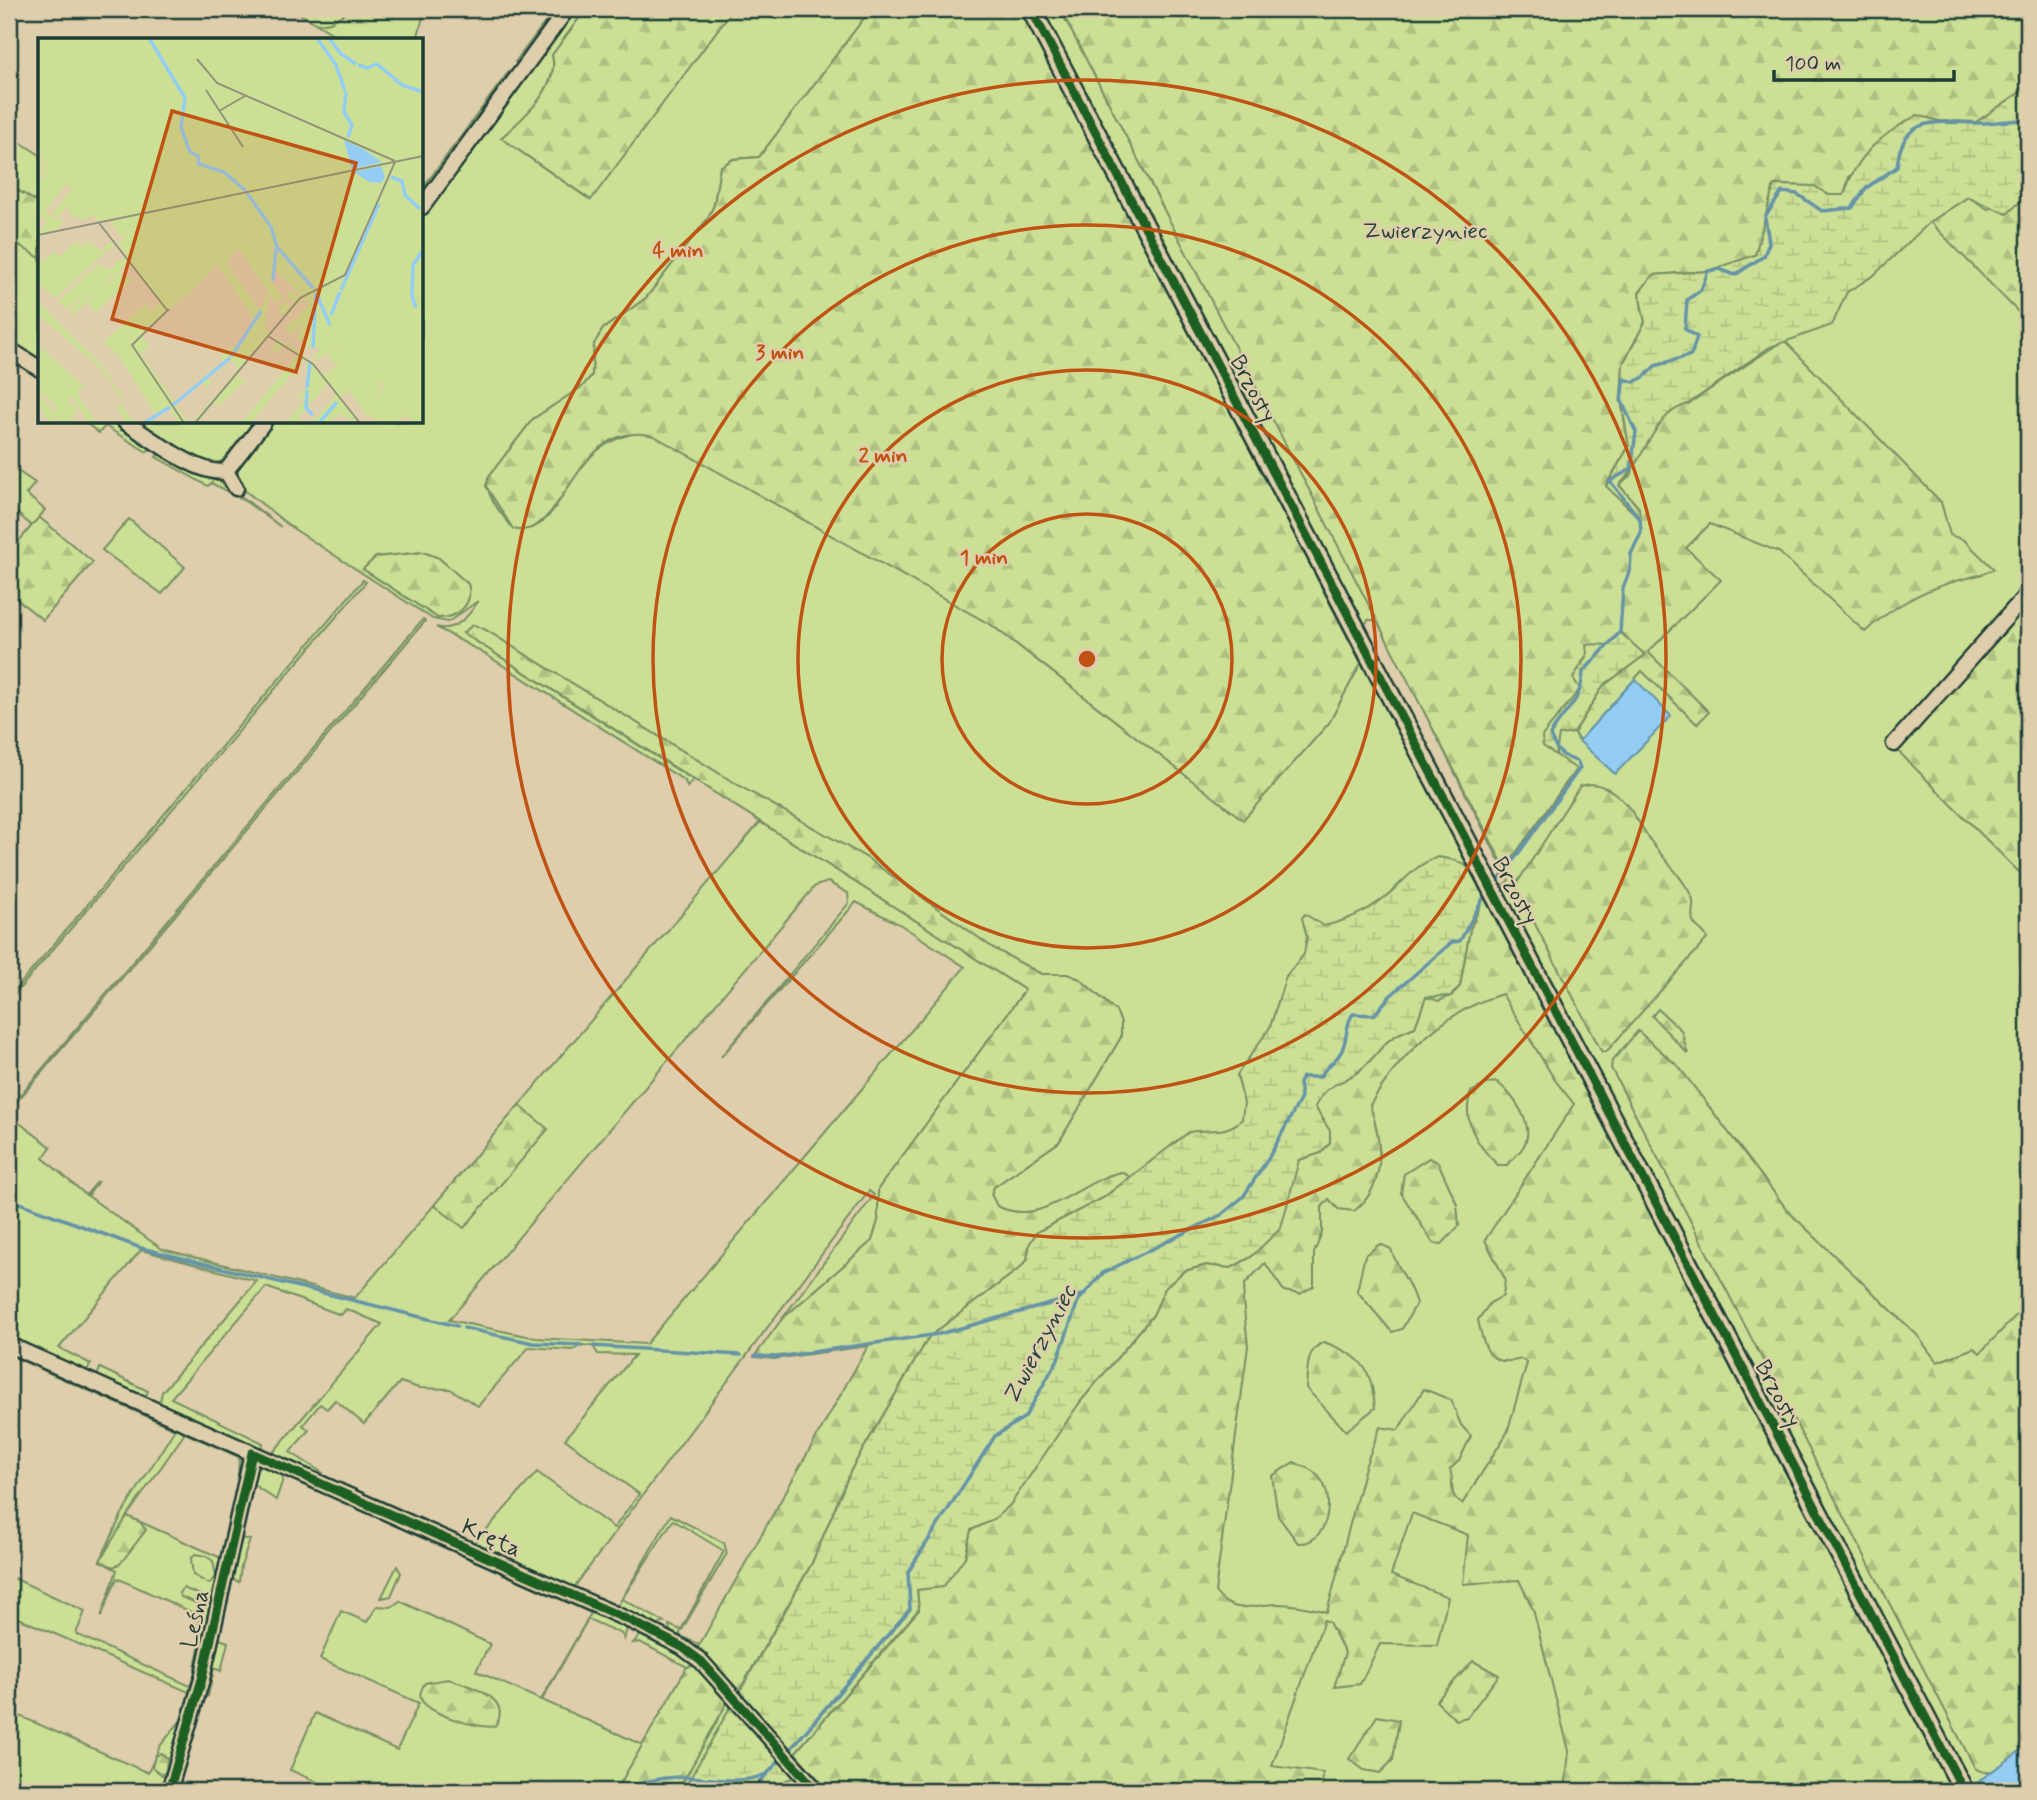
<svg xmlns="http://www.w3.org/2000/svg" width="2037" height="1800" viewBox="0 0 2037 1800" font-family="Mynerve,sans-serif">
  <style>
    .green { fill: #cce095; stroke: #768e64; stroke-width: 2; fill-rule: evenodd }
    .forest { fill: url(#forest-firs); stroke: #768e64; stroke-width: 2; fill-rule: evenodd }
    .wetland { fill: url(#wetland-marsh); stroke: #768e64; stroke-width: 2 }
    .water { fill: #94cdf4; stroke: #6593a7; stroke-width: 2 }
    .lines { fill: none; stroke-linecap: round; stroke-linejoin: round }
    .stream { stroke: #6593a7; stroke-width: 3.5 }
    .minor-casing { stroke: #1f3d34; stroke-width: 19 }
    .tertiary-casing { stroke: #1f3d34; stroke-width: 23 }
    .minor { stroke: #dfceac; stroke-width: 14 }
    .tertiary { stroke: #dfceac; stroke-width: 18 }
    .cycleway-casing { stroke: #dfceac; stroke-width: 13 }
    .cycleway { stroke: #1b5e20; stroke-width: 9 }
    .ring { fill: none; stroke: #c05314; stroke-width: 3.5 }
    .labels { text-anchor: middle; dominant-baseline: central; stroke-width: 5; stroke-linejoin: round; paint-order: stroke }
    .park-label { font-size: 23px; fill: #284539; stroke: #dfceac }
    .street-label { font-size: 23px; fill: #1f3d34; stroke: #dfceac }
    .water-label { font-size: 24px; font-style: italic; fill: #25443e; stroke: #dfceac }
    .inset-river { fill: none; stroke: #94cdf4; stroke-width: 3.5 }
    .inset-road { fill: none; stroke: #92947c; stroke-width: 2 }
    .view { fill: #c05314; fill-opacity: 0.15; stroke: #c05314; stroke-width: 3.5 }
    .inset-edge { fill: none; stroke: #1f3d34; stroke-width: 3.5 }
    .centre { fill: #c05314; stroke: #dfceac; stroke-width: 3.5 }
    .ring-label { font-size: 21px; text-anchor: middle; font-weight: bold; fill: #c05314; stroke: #dfceac; stroke-width: 5; stroke-linejoin: round; paint-order: stroke }
  </style>
  <defs>
    <pattern id="forest-firs" width="22" height="20" patternUnits="userSpaceOnUse" patternTransform="scale(1.75)"><rect width="22" height="20" fill="#cce095"/><path d="M5 1l3.5 6h-7zM16 11l3.5 6h-7z" fill="#afc181"/></pattern>
    <pattern id="wetland-marsh" width="20" height="14" patternUnits="userSpaceOnUse" patternTransform="scale(1.75)"><rect width="20" height="14" fill="#cce095"/><path d="M1 5h8M5 5V1M11 12h8M15 12V8" fill="none" stroke="#afc181"/></pattern>
  </defs>
  <rect width="100%" height="100%" fill="#dfceac"/>
  <filter id="ink" filterUnits="userSpaceOnUse"><feTurbulence type="fractalNoise" baseFrequency=".0143" numOctaves="2"/><feDisplacementMap in="SourceGraphic" scale="14" xChannelSelector="R" yChannelSelector="G"/><feConvolveMatrix kernelMatrix="1 2 1 2 8 2 1 2 1" color-interpolation-filters="sRGB"/></filter>
  <g filter="url(#ink)">
    <!-- green -->
    <g class="green">
      <polygon points="352,9 425,9 417,40 343,40 317,24 330,22"/>
      <polygon points="555,9 561,9 520,64 515,62"/>
      <path d="M573 9H586L552 55C560 87 523 119 501 138L590 200 733 9H871L759 157 733 159 720 167 714 205 708 218 646 298 603 329 594 345 592 375 583 386 533 419 489 476C483 495 501 514 513 528 551 539 564 484 584 462 599 447 616 437 636 433L590 409 878 9H2028V1791H678L728 1701 695 1666 687 1667 640 1642 633 1643 643 1632 697 1663 784 1763 793 1754 710 1663 671 1636 669 1625 681 1630 724 1551 673 1520 622 1599 664 1622 654 1628 588 1599 583 1591 617 1607 671 1515 724 1543 727 1553 679 1635 700 1645 699 1652 739 1692 812 1563 851 1470 929 1337 1020 1268 1027 1260 1030 1243 1037 1232 1103 1198 1130 1177 1122 1172C1079 1180 1044 1230 996 1206L991 1194 994 1187 1059 1142 1121 1037V1023L1116 1011 1080 979 1067 974H1041L993 948 867 858 743 788 484 629 473 625 463 633 693 780 687 787 685 781 485 654 436 627C455 633 470 615 478 601L448 622 433 619 291 527 238 485V467L270 422H422V215ZM749 489 1008 618 1236 811 1368 620H1378L1509 880 1475 918 1486 893 1361 663 1329 723 1243 819 993 626ZM423 552 439 558 468 584C474 605 456 618 438 618L363 569 376 557Z"/>
      <polygon points="509,71 513,75 422,198 422,189"/>
      <polygon points="9,135 40,155 40,204 9,185"/>
      <polygon points="9,239 40,258 40,363 9,344"/>
      <polygon points="85,422 116,422 150,442 152,446 147,452 105,426 99,433"/>
      <path d="M134 422H259C242 443 231 468 201 463Z"/>
      <polygon points="160,453 228,486 281,527 242,499 211,483 208,486 156,457"/>
      <polygon points="9,465 35,483 26,494 45,510 32,526 9,506"/>
      <polygon points="129,519 185,567 162,594 102,550"/>
      <polygon points="363,580 366,582 9,1001 9,997"/>
      <polygon points="423,619 425,621 9,1111 9,1108"/>
      <path d="M760 822 1025 990 878 1189V1221L872 1241 782 1319 874 1195 869 1191 575 1586 571 1589 454 1539 455 1534 475 1543 537 1472 614 1528 639 1494 565 1439 635 1355 598 1354 593 1346 581 1345 573 1350 529 1347 478 1406 450 1389 419 1388 400 1382 364 1424 335 1400 327 1409 320 1404 303 1425 309 1430 290 1452 323 1473 322 1475 404 1511 402 1515 271 1455 382 1324 346 1309 341 1315 266 1287 171 1398 263 1443 261 1451 159 1407 162 1392 257 1281 141 1250 59 1348 91 1364 84 1374 9 1341V1115L51 1147 43 1158 86 1195 98 1181 88 1196 162 1249 355 1298ZM828 882 848 893 849 903 721 1057 856 902 901 925 965 967 646 1344 536 1338 449 1320 815 886Z"/>
      <polygon points="9,1350 242,1455 241,1476 238,1477 239,1457 185,1433 127,1516 221,1558 235,1492 237,1493 201,1666 195,1667 201,1638 197,1629 200,1616 117,1578 101,1617 117,1570 100,1561 122,1514 175,1429 9,1355"/>
      <polygon points="100,1368 148,1391 144,1400 96,1380"/>
      <polygon points="264,1465 628,1625 624,1640 622,1634 588,1619 542,1700 643,1745 616,1791 338,1791 290,1770 315,1713 397,1750 419,1703 320,1659 341,1611 367,1622 377,1606 391,1607 400,1601 490,1644 476,1671 541,1700 591,1613 284,1476 276,1500 250,1482 255,1468"/>
      <polygon points="241,1538 250,1540 241,1566 239,1582 229,1578"/>
      <polygon points="397,1566 401,1573 391,1596 381,1598"/>
      <polygon points="9,1576 85,1611 76,1634 190,1686 193,1678 197,1682 165,1791 26,1791 9,1784 9,1711 148,1773 160,1746 182,1719 189,1692 9,1614"/>
      <polygon points="216,1638 228,1642 221,1671 214,1668 208,1696 203,1691"/>
    </g>
    <!-- forest -->
    <g class="forest">
      <polygon points="292,9 352,9 330,22 317,24"/>
      <path d="M586 9H733L591 200 501 138C522 119 561 87 552 55Z"/>
      <path d="M871 9H1022L1361 663 1329 723 1243 820 993 626 654 436C574 415 566 542 513 529L486 486 489 476 533 419 583 386 592 375 594 344 603 329 646 298 708 218 714 205 720 167 734 159 759 157Z"/>
      <path d="M1060 9H2028V87L1976 122 1939 121 1917 115 1849 177 1844 195H1829L1813 186 1774 185 1755 255 1708 271 1653 275 1639 293 1645 322 1623 364 1621 400 1629 446 1606 485 1639 508 1619 485 1632 474 1641 407 1688 404 1784 340 1941 502 1950 535 1964 540 1994 569C1979 577 1963 578 1946 584 1917 593 1887 611 1865 632L1779 552 1710 524 1686 548 1721 580 1648 652 1709 712 1697 724 1642 671 1579 741 1574 733 1603 686 1645 655 1610 645 1587 655 1582 662 1580 689 1544 746 1576 769 1505 868Z"/>
      <polygon points="2028,183 2028,322 1930,222 1968,197 1988,209 2023,199"/>
      <polygon points="9,185 40,204 40,258 9,239"/>
      <polygon points="39,517 93,562 43,620 9,593 9,553"/>
      <path d="M423 552 439 558 468 584C474 605 457 618 438 618L363 569 376 557Z"/>
      <polygon points="2028,600 2028,881 1895,748"/>
      <path d="M473 625 484 629 743 788 867 858 993 948 1041 974H1067L1080 979 1116 1011 1121 1023V1037L1059 1142 994 1187 991 1194 997 1206C1044 1229 1079 1180 1122 1172L1130 1177 1103 1198 1037 1232 1030 1243 1027 1260 1020 1268 929 1337 851 1470 812 1563 738 1693 697 1649 868 1346 774 1359 754 1357 782 1319 872 1241 878 1221V1189L1025 990 463 633Z"/>
      <path d="M1591 784C1621 786 1635 817 1650 840 1664 860 1681 874 1692 897 1696 905 1689 915 1694 923 1698 930 1705 930 1707 939L1607 1051 1602 1052 1515 886 1580 786Z"/>
      <path d="M1486 893 1955 1791H1565L1569 1751 1533 1609 1519 1580 1463 1584 1468 1535 1412 1513 1391 1575 1448 1597 1437 1645 1380 1644 1360 1684 1334 1687 1345 1653 1329 1622 1324 1620 1272 1766 1323 1773 1322 1791H829L795 1753 919 1610 917 1590 965 1557 971 1530 993 1520 1080 1402 1153 1315 1165 1288 1184 1271 1206 1265 1231 1268 1251 1257 1299 1160 1321 1153 1324 1120 1315 1107C1330 1076 1339 1088 1360 1070 1385 1050 1378 1040 1415 1027L1426 997 1439 1001 1451 996 1460 986 1470 929ZM1502 994 1555 1080 1574 1104 1485 1240 1505 1279 1503 1296 1490 1303 1478 1320C1484 1346 1488 1369 1521 1359L1527 1363 1507 1433 1462 1504C1447 1494 1455 1485 1450 1469L1459 1461 1471 1436 1461 1425 1451 1400 1424 1389 1398 1430 1380 1427 1365 1467 1327 1612C1312 1608 1292 1604 1277 1604 1253 1604 1234 1617 1215 1592L1248 1346 1243 1301 1245 1284 1265 1263 1284 1291 1300 1294 1314 1286V1253L1322 1233V1207L1329 1199 1338 1209 1354 1211C1388 1185 1382 1142 1370 1105 1400 1055 1444 1011 1502 994Z"/>
      <polygon points="1658,1009 1681,1030 1688,1054 1652,1016"/>
      <path d="M1638 1031 1679 1067 1788 1211 1917 1335 1937 1362 1974 1348 1980 1353 2028 1303V1742C2016 1758 1995 1782 1975 1768L1611 1068 1612 1061Z"/>
      <path d="M1497 1082C1513 1095 1537 1126 1523 1147 1519 1154 1512 1159 1507 1165H1498C1477 1146 1461 1120 1471 1092L1488 1083Z"/>
      <polygon points="519,1105 548,1129 464,1228 434,1205"/>
      <polygon points="1429,1158 1438,1162 1457,1204 1459,1226 1442,1244 1433,1243 1401,1193 1404,1174"/>
      <path d="M1380 1244 1391 1249C1397 1269 1411 1282 1416 1304L1402 1329 1392 1332 1357 1291 1365 1255Z"/>
      <path d="M1324 1342C1363 1357 1371 1367 1375 1408L1346 1431 1306 1388C1308 1370 1305 1350 1324 1342Z"/>
      <path d="M1294 1462C1305 1467 1315 1470 1322 1481 1335 1501 1327 1545 1298 1543L1278 1516 1272 1476Z"/>
      <polygon points="127,1516 140,1522 146,1530 120,1564 113,1567 100,1561"/>
      <polygon points="195,1554 206,1556 213,1561 216,1576 209,1584 193,1575 191,1559"/>
      <polygon points="183,1588 208,1598 206,1607 181,1597 179,1593"/>
      <polygon points="1473,1661 1499,1675 1467,1717 1456,1720 1436,1701"/>
      <polygon points="695,1666 728,1701 678,1791 616,1791 687,1667"/>
      <path d="M448 1679C468 1685 515 1698 495 1726 480 1730 428 1714 421 1699 419 1693 422 1688 425 1683Z"/>
      <polygon points="1377,1716 1399,1720 1393,1760 1380,1773 1364,1770 1349,1759"/>
      <polygon points="161,1753 167,1758 166,1771 162,1775 152,1767 155,1757"/>
      <polygon points="796,1777 808,1791 785,1791 786,1780"/>
    </g>
    <!-- wetland -->
    <g class="wetland">
      <path d="M2028 87V183L2023 199 2007 214 1968 197 1930 222 1873 276 1847 292 1832 325 1770 347 1688 404C1652 413 1645 462 1619 485L1639 508 1640 519 1606 486 1629 446 1621 400 1623 364 1645 322 1639 293 1653 275 1708 271 1755 255 1774 185 1814 186 1829 195H1844C1856 155 1881 135 1917 115L1939 121 1976 122Z"/>
      <polygon points="1620,632 1645,655 1603,686 1574,733 1559,735 1556,755 1543,746 1542,736 1580,689 1573,678 1587,655 1586,644 1610,645"/>
      <path d="M1438 857C1467 861 1472 868 1486 893L1470 929 1460 986 1451 996 1426 997 1415 1027C1378 1040 1385 1050 1360 1070 1340 1087 1329 1079 1315 1107L1330 1131V1143L1321 1153 1299 1160 1281 1228 1251 1257 1231 1268 1206 1265 1184 1271 1165 1288 1153 1315 1080 1402 1010 1505 993 1520 971 1530 965 1557 943 1587 917 1590 919 1609 794 1754 739 1693 812 1563 851 1470 929 1337 1020 1268 1027 1260 1030 1243 1037 1232 1103 1198 1189 1132C1209 1128 1227 1135 1242 1119L1244 1103 1237 1075 1270 1027 1286 976 1304 954 1307 937 1302 918 1305 914 1324 926C1345 921 1368 911 1385 897 1404 882 1414 865 1438 857Z"/>
      <polygon points="732,1704 796,1777 786,1780 785,1791 683,1791"/>
    </g>
    <!-- water -->
    <g class="water">
      <polygon points="1635,679 1671,716 1615,774 1579,741"/>
      <path d="M2028 1742V1791H1978L1976 1785C1989 1769 2012 1762 2028 1742Z"/>
    </g>
    <g class="lines">
      <!-- stream -->
      <g class="stream">
        <path d="M1497 883 1580 768 1577 761C1561 757 1555 749 1550 735 1566 707 1581 704 1583 672L1620 632 1623 588 1630 570 1631 554 1641 533 1640 519 1610 481 1631 469 1636 432 1621 400 1624 379 1634 382 1644 377 1655 366 1691 355 1697 337 1685 329 1687 300 1701 290 1708 271 1719 269 1735 275 1764 256 1769 243 1765 217 1782 192 1797 194 1822 211 1852 208 1866 188 1897 167C1902 110 1942 124 1984 123 1999 122 2014 120 2028 120"/>
        <polyline points="9,1199 141,1248 457,1326"/>
        <polyline points="464,1328 533,1343 581,1345"/>
        <polyline points="593,1346 741,1355"/>
        <polyline points="755,1356 777,1357 939,1334 1083,1295"/>
        <path d="M789 1751 910 1609 908 1572 995 1436 1025 1417 1058 1359 1078 1301 1103 1273 1221 1215 1243 1197 1268 1159 1301 1098 1299 1083 1302 1077H1320C1325 1066 1335 1063 1341 1052 1348 1039 1345 1024 1353 1014L1374 1015 1390 996 1452 942 1460 941 1486 893"/>
        <path d="M618 1791C637 1783 656 1778 677 1777 705 1776 741 1786 766 1774"/>
        <polyline points="751,1791 783,1757"/>
      </g>
      <!-- minor casing -->
      <g class="minor-casing">
        <g id="minor">
          <polyline points="422,207 567,9"/>
          <polyline points="9,349 40,369"/>
          <path d="M125 422C147 435 201 478 226 471L236 488"/>
          <polyline points="226,471 264,422"/>
          <polyline points="1894,744 2028,593"/>
          <polyline points="9,1345 633,1622 682,1647 701,1661 817,1791"/>
          <polyline points="169,1791 202,1679 252,1453"/>
        </g>
      </g>
      <!-- tertiary casing -->
      <g class="tertiary-casing">
        <polyline id="tertiary" points="1031,9 1964,1791"/>
      </g>
      <!-- minor -->
      <use href="#minor" class="minor"/>
      <!-- tertiary -->
      <use href="#tertiary" class="tertiary"/>
      <!-- cycleway casing -->
      <g class="cycleway-casing">
        <g id="cycleway">
          <polyline points="1031,9 1964,1791"/>
          <polyline points="169,1791 202,1679 252,1453 633,1622 682,1647 701,1661 817,1791"/>
        </g>
      </g>
      <!-- cycleway -->
      <use href="#cycleway" class="cycleway"/>
    </g>
  </g>
  <!-- distance rings -->
  <g class="ring">
    <circle cx="1087" cy="659" r="145"/>
    <circle cx="1087" cy="659" r="289"/>
    <circle cx="1087" cy="659" r="434"/>
    <circle cx="1087" cy="659" r="579"/>
  </g>
  <g class="labels">
    <!-- park labels -->
    <g class="park-label">
      <text x="1425" y="232">Zwierzyniec</text>
    </g>
    <!-- street labels -->
    <g class="street-label">
      <text transform="translate(1252 389) rotate(62)">Brzosty</text>
      <text transform="translate(1514 891) rotate(62)">Brzosty</text>
      <text transform="translate(1777 1394) rotate(62)">Brzosty</text>
      <text transform="translate(491 1539) rotate(24)">Kręta</text>
      <text transform="translate(196 1619) rotate(-77)">Leśna</text>
    </g>
    <!-- water labels -->
    <g class="water-label">
      <text transform="translate(1040 1345) rotate(-62)">Zwierzyniec</text>
    </g>
  </g>
  <!-- overview -->
  <g transform="translate(38 38)">
    <rect width="385" height="385" fill="#dfceac"/>
    <path d="M0 0H385V382L344 341 338 361 349 360 366 374 352 382 357 385 339 383 332 378 334 374 329 379 311 352 302 360 320 385 302 376 289 385H274L299 356 291 344 256 385H247L266 363 262 359 256 364 269 348 268 320 212 385H203L259 318 252 311 190 385 252 310 245 308 239 315 242 318 225 305 199 336 207 343 180 368 176 363 160 385 157 381 200 332 193 321 168 338 173 345 167 350 164 340 138 367 150 385H141L131 370 105 385 118 377 80 317 52 292 96 251 99 254 94 253 53 291 66 304 107 266 113 273 123 264 89 222 82 235 94 242 86 249 81 236 72 237 36 277 32 274 47 255 29 271 20 263 60 227 72 231 86 219 77 206 17 260 0 245V226L17 214 21 219 38 203 44 209 50 203 63 213 75 201 102 233 111 226 78 183 70 184 88 180 91 181 88 176 60 183 54 176 48 182 33 177 29 169 37 158 45 163 30 144 6 175 26 184 19 192 0 196 9 183 4 179 0 184V146L16 126 0 143 12 120 9 117 0 129 5 112 0 105ZM211 196 225 215 227 200 238 225 268 255 261 259 253 252 248 257 256 265 253 270 205 205 180 227 217 283 206 301 188 313 150 256ZM201 211 230 254 222 273 188 224 191 221 203 238 191 220ZM149 256 188 314 183 319 144 260ZM231 257 238 265 246 260 248 263 240 269 245 280 231 294 227 290ZM269 257 296 284 293 288 288 284 278 296 276 288 284 279 271 266 263 275 257 268ZM144 261 186 325 173 333 156 307 173 333 167 337 153 317 167 337 146 359 104 297ZM256 268 263 276 249 289 246 286 249 293 253 297 261 288 264 292 258 299 263 303 274 291 267 308 283 311 270 323 264 314 239 301H233L239 304 233 312 226 304ZM294 290 310 306 290 323 302 327 310 321 293 340 294 335H285L273 323 277 319 282 322 289 314 290 321 291 311 304 304 293 296ZM112 308 146 359 141 363 137 365 103 315ZM0 264 66 329 99 385H89L78 368 82 365 94 383 97 381 64 332 0 276ZM0 345 19 363 22 381 31 385H21L15 376 17 385H12L0 368V358L17 374 20 370 0 352Z" fill="#cce095" fill-rule="evenodd"/>
    <path d="M63 0H91L105 23 135 42 146 57 111 0H284L290 8 293 0 302 12 307 7 303 0H385V116L357 119 181 45 165 28 153 34 152 27H146L139 37 143 40 152 36 150 44 159 52 150 62 168 57 151 65 152 69 164 65 169 81 153 90 147 58 142 88 151 109 150 120 170 131 164 125 161 108 190 94 193 109 178 122H184L189 131 197 127 191 133 196 141 186 137 207 152 60 183 37 158 20 180 14 176 34 150 28 143 14 156H5L14 153 22 134 12 121 0 135 9 117 5 112 0 119V31L3 36 26 23 40 37 38 20 26 18 41 8 62 11ZM182 50 306 102 313 130 209 152 202 139 220 134 225 141 231 139 227 144 270 123V118L250 85 206 109 187 79 186 72 195 63ZM385 119V328L378 329 363 347 385 356V384L366 385 372 381 369 377 357 385 351 383 366 374 349 360 338 361 345 349 344 341 331 336 334 331 326 323 322 325 314 316 294 340V335H289L312 318V310L310 306 298 315 302 323 296 317 290 321 291 312 303 303 293 296 288 284 277 297 276 288 283 279 264 259 269 256 294 282 303 248 360 126ZM345 250 354 267 346 277 332 261ZM356 125 316 214 306 209 302 183 307 174 280 172 270 181 284 182 285 194 279 193 291 202 298 199 301 208 314 215 306 237 276 251 240 200 237 186 224 178 218 162 209 155 316 133 331 144 346 143 343 128ZM233 152 244 165 255 169 258 165 270 175 258 176 277 192 273 203 242 191 244 184 224 170 220 157ZM182 161 194 178 138 227 143 243 138 245 88 180ZM78 183 112 226 103 234 80 205 86 201 72 184ZM211 196 225 215 227 200 238 225 269 255 263 258 237 232 235 244 205 205 152 252ZM64 236 58 249 80 236 86 249 58 274 48 265 54 259V252L49 251ZM0 307 46 348 39 355 59 385H51L34 359 30 362 41 374 32 378 37 385 20 380 19 363 0 345Z" fill="#cce095" fill-rule="evenodd"/>
    <path d="M91 0H111L148 59 147 71 153 76 152 86 165 122 175 128 171 131 150 120 151 109 145 105 148 98 142 88 146 59 135 42 128 47 105 23ZM209 155 218 162 224 178 237 186 240 200 277 251 269 255 238 225 225 187 206 174 204 159ZM288 251 298 264 292 279 270 256Z" fill="#cce095"/>
    <path d="M306 102 325 111 344 124 314 131ZM343 128 347 139 343 145 331 144 316 134Z" fill="#94cdf4"/>
    <path class="inset-river" d="M111 0 147 60 143 89 152 114 160 118 161 126 186 134 208 153M279 0 298 27 307 53M291 0 303 16 318 26M320 27 329 30 339 26 364 47 385 54M308 54 306 74 314 87 310 99M353 139 364 143 367 157 382 171M209 155 233 189 239 209 275 250M235 243 238 210M303 252 341 166M278 255 292 287M378 270 374 258 375 227 385 212M293 277 302 254M275 310 278 255M193 319 223 273M269 350 272 324M269 352 268 370 275 377M135 367 192 320M106 385 132 369M281 385 299 364"/>
    <path class="inset-road" d="M159 21 179 45 357 123M168 52 205 109M181 73 207 58M61 185 129 272M0 197 385 118M131 271 94 307 146 385M230 298 275 326 322 385M157 385 262 260 307 237 357 124"/>
    <path class="view" d="M134 73 318 125 258 334 74 281Z"/>
    <rect width="385" height="385" class="inset-edge"/>
  </g>
  <circle cx="1087" cy="659" r="10" class="centre"/>
  <g class="ring-label">
    <text x="678" y="257">4 min</text>
    <text x="780" y="359">3 min</text>
    <text x="883" y="462">2 min</text>
    <text x="984" y="564">1 min</text>
  </g>
  <!-- margin -->
  <rect width="2037" height="1800" fill="none" stroke="#dfceac" stroke-width="35"/>
  <rect x="18" y="18" width="2002" height="1765" fill="none" stroke="#1f3d34" stroke-width="2.5" filter="url(#ink)"/>
  <!-- scale -->
  <path d="M1774 70v10h180v-10" fill="none" stroke="#1f3d34" stroke-width="3.5"/>
  <text x="1785" y="70" font-size="21" fill="#1f3d34" stroke="#dfceac" stroke-width="5" paint-order="stroke">100 m</text>
</svg>
